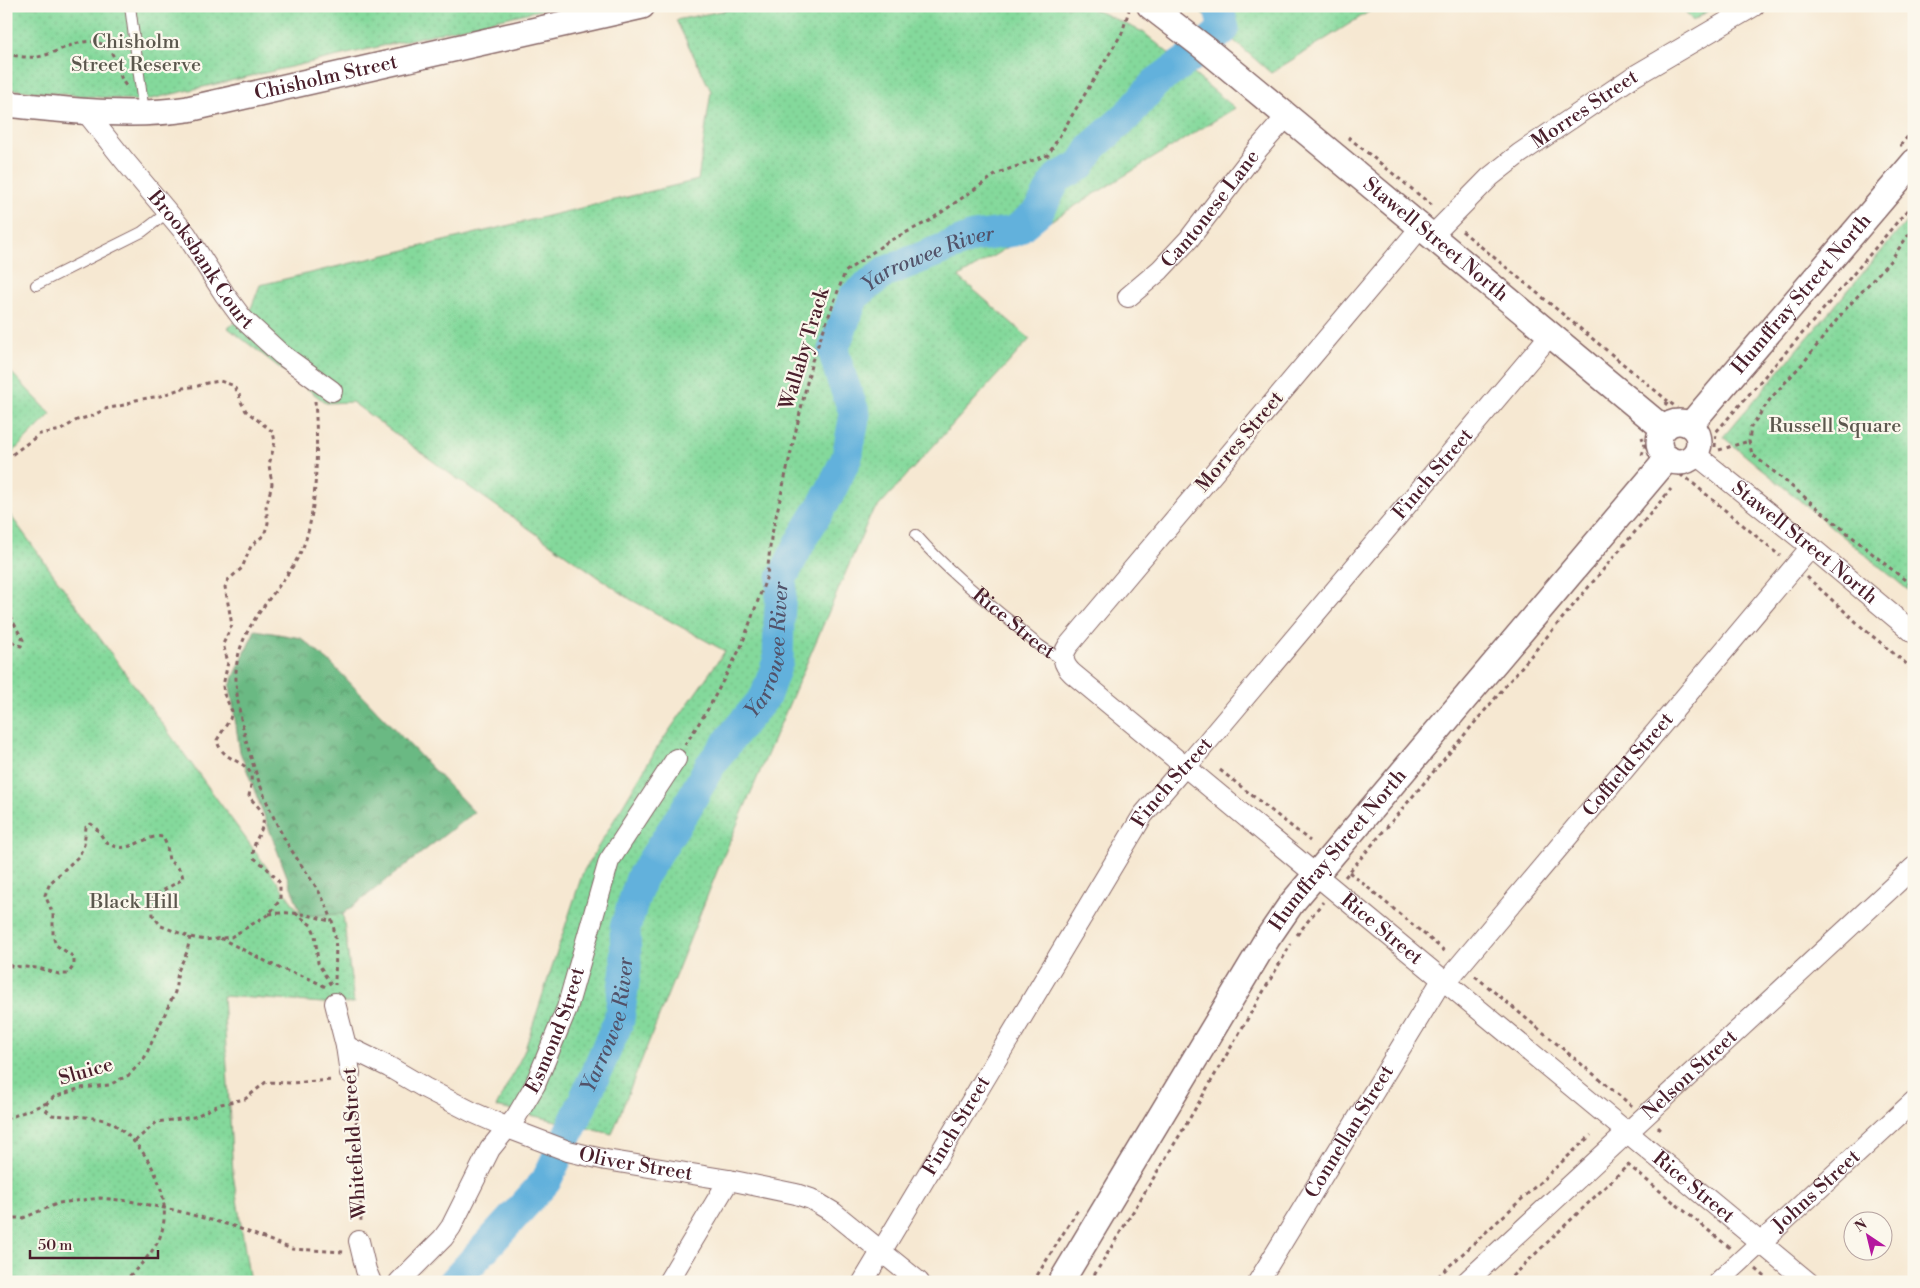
<svg xmlns="http://www.w3.org/2000/svg" width="1920" height="1288" viewBox="0 0 1920 1288" font-family="'Libre Bodoni',serif">
  <style>
    .forest { fill: url(#forest-crowns); stroke: #5a6c57 }
    .park { fill: url(#park-dots); stroke: #677c63 }
    .lines { fill: none; stroke-linecap: round; stroke-linejoin: round }
    .river { stroke: #62b1dc; stroke-width: 31 }
    .service-casing { stroke: #866565; stroke-width: 12 }
    .minor-casing { stroke: #866565; stroke-width: 22 }
    .tertiary-casing { stroke: #866565; stroke-width: 28 }
    .path { stroke: #866565; stroke-width: 3; stroke-dasharray: 4 4; stroke-linecap: butt }
    .service { stroke: #fff; stroke-width: 10 }
    .minor { stroke: #fff; stroke-width: 20 }
    .tertiary { stroke: #fff; stroke-width: 25 }
    .labels { text-anchor: middle; dominant-baseline: central; stroke-width: 4.5; stroke-linejoin: round; paint-order: stroke }
    .park-label { font-size: 20px; fill: #5b574d; stroke: #fbf7ec }
    .street-label { font-size: 20px; fill: #4a1f2b; stroke: #fbf7ec }
    .water-label { font-size: 21px; font-style: italic; fill: #525269; stroke: #fbf7ec }
  </style>
  <defs>
    <pattern id="forest-crowns" width="20" height="18" patternUnits="userSpaceOnUse" patternTransform="scale(1.25)"><rect width="20" height="18" fill="#6bb983"/><path d="M2 6a3 3 0 1 1 6 0M12 15a3 3 0 1 1 6 0" fill="none" stroke="#5a966b"/></pattern>
    <pattern id="park-dots" width="8" height="8" patternUnits="userSpaceOnUse" patternTransform="scale(1.25)"><rect width="8" height="8" fill="#84d99b"/><path d="M2 2h.1M6 6h.1" fill="none" stroke="#74ba86" stroke-width="1.8" stroke-linecap="round"/></pattern>
  </defs>
  <rect width="100%" height="100%" fill="#fbf7ec"/>
  <filter id="ink" filterUnits="userSpaceOnUse"><feTurbulence type="fractalNoise" baseFrequency=".02" numOctaves="2"/><feDisplacementMap in="SourceGraphic" scale="10" xChannelSelector="R" yChannelSelector="G"/><feConvolveMatrix kernelMatrix="1 2 1 2 8 2 1 2 1" color-interpolation-filters="sRGB"/></filter>
  <filter id="wash" filterUnits="userSpaceOnUse"><feTurbulence type="fractalNoise" baseFrequency=".0096" numOctaves="4" result="noise"/><feDisplacementMap in="SourceGraphic" scale="20" xChannelSelector="R" yChannelSelector="G"/><feGaussianBlur stdDeviation="1.12" result="paint"/><feColorMatrix in="noise" values="0 0 0 0 0 0 0 0 0 0 0 0 0 0 0 0 0 1.4 0 .05"/><feComposite in="paint" operator="in"/></filter>
  <g filter="url(#wash)">
    <rect width="100%" height="100%" fill="#f6e8d2"/>
    <!-- forest -->
    <polygon class="forest" points="255,630 301,638 332,664 474,812 343,914 302,916 240,752 230,686"/>
    <!-- park -->
    <g class="park">
      <polygon points="6,6 557,6 142,101 6,89"/>
      <polygon points="747,6 1087,6 1143,32 1235,108 959,277 1030,339 870,516 718,869 612,1134 496,1107 524,1052 583,872 657,748 725,651 630,599 449,473 352,402 326,403 228,328 250,311 260,285 698,180 711,91 676,20"/>
      <polygon points="1194,6 1378,6 1271,73"/>
      <polygon points="1681,6 1715,6 1693,21"/>
      <polygon points="1914,213 1914,595 1723,437"/>
      <polygon points="6,367 51,414 6,459"/>
      <polygon points="6,509 302,916 343,914 354,1003 323,1003 223,996 233,1174 250,1282 6,1282"/>
    </g>
    <g class="lines">
      <!-- river -->
      <path class="river" id="s1" d="M454 1282 546 1181 580 1109 619 1020 626 967 625 928 641 878 687 807 709 767 737 730 765 697 778 661 779 621 782 578 804 535 829 494 847 457 855 414 841 377 833 350 854 296 887 271 973 237 1015 231 1039 211 1057 178 1081 165 1093 146 1126 117 1155 83 1194 55 1224 29 1218 6"/>
    </g>
  </g>
  <g filter="url(#ink)">
    <g class="lines">
      <!-- service casing -->
      <g class="service-casing">
        <g id="service">
          <polyline points="130,6 144,113"/>
          <polyline points="36,285 142,232 168,212"/>
          <path id="s2" d="M916 535C944 567 977 594 1010 621 1027 635 1042 650 1063 659"/>
        </g>
      </g>
      <!-- minor casing -->
      <g class="minor-casing">
        <g id="minor">
          <path id="s3" d="M85 111 124 160 186 234 225 295 242 318 281 354 332 391"/>
          <path id="s4" d="M1421 227 1068 646C1061 657 1063 664 1072 673L1808 1282"/>
          <path id="s5" d="M1432 236 1490 177 1519 154 1631 78 1754 6"/>
          <path id="s6" d="M1128 297 1160 270 1189 239 1258 149 1287 116"/>
          <path id="s7" d="M1695 454 1811 547 1914 633"/>
          <path id="s8" d="M1445 983 1811 547"/>
          <polyline points="335,1003 346,1046 350,1073"/>
          <path id="s9" d="M346 1046 389 1067 425 1088 472 1112 513 1130 568 1151 606 1160 729 1180 796 1194 811 1199 834 1213 919 1282"/>
          <polyline points="359,1241 366,1270 371,1282"/>
          <path id="s10" d="M399 1282 443 1238 451 1227 490 1149 516 1117 535 1085 567 1008 609 861 676 759"/>
          <polyline points="668,1282 729,1180"/>
          <path id="s11" d="M863 1282 1143 815 1178 774 1192 760 1551 334"/>
          <path id="s12" d="M1258 1282 1442 980"/>
          <path id="s13" d="M1466 1282 1914 867"/>
          <path id="s14" d="M1718 1282 1914 1101"/>
        </g>
      </g>
      <!-- tertiary casing -->
      <g class="tertiary-casing">
        <g id="tertiary">
          <path id="s15" d="M1150 6 1206 49 1287 116 1664 429"/>
          <path id="s16" d="M6 104C67 110 128 118 188 109L642 6"/>
          <circle cx="1679" cy="442" r="20"/>
          <path id="s17" d="M1690 425 1914 162"/>
          <path id="s18" d="M1061 1282 1267 939 1291 904 1668 458"/>
        </g>
      </g>
      <!-- path -->
      <g class="path">
        <path d="M6 54C16 56 27 58 37 57 58 54 85 32 105 46 119 56 116 75 127 87"/>
        <polyline points="1348,137 1434,207"/>
        <polyline points="1900,146 1914,129"/>
        <path d="M1914 227 1890 261 1843 312 1804 362 1771 398 1751 427 1749 441 1752 454C1807 498 1859 544 1914 587"/>
        <polyline points="1462,231 1668,401"/>
        <path d="M315 401C318 439 318 512 303 547 283 593 234 624 236 679 237 726 263 803 287 843 303 870 323 891 332 921 338 942 335 964 335 985"/>
        <polyline points="1665,405 1668,401 1677,408"/>
        <polyline points="1715,447 1716,432 1828,304 1914,202"/>
        <polyline points="1719,450 1749,441"/>
        <polyline points="1642,455 1645,446 1642,437"/>
        <path d="M6 459 40 434 61 430 77 420 92 416 105 409 124 405 136 400 160 396 183 388 198 386 207 383 220 381 232 385 239 393 240 400 246 411 273 432 275 442 269 465 272 484 266 507 268 523 264 535 251 546 242 568 228 580 225 587 232 625 223 644 228 662 223 686 224 694 232 711 230 719 217 740C221 762 249 760 251 776 252 783 250 790 249 796 253 803 262 808 263 816 266 831 250 841 254 858L266 867 280 883V900L269 914 231 937 205 940 190 937 161 926 153 915 152 900 157 894 183 879C182 870 177 866 169 861L167 846 163 837C145 833 127 858 107 842 100 836 98 828 91 824L86 827 84 845 79 856 50 883 45 895 53 914V936L56 945 74 957V965L68 974H59L38 968 11 966 6 961"/>
        <polyline points="1681,477 1683,475 1780,556"/>
        <polyline points="1807,577 1865,630 1914,670"/>
        <polyline points="6,609 23,640 21,646 15,644 6,635"/>
        <polyline points="685,745 708,709 741,647 767,576 771,538 812,361 845,272 887,242 929,221 998,173 1048,155 1122,33 1129,10"/>
        <polyline points="1220,770 1310,841"/>
        <polyline points="1349,872 1447,953"/>
        <polyline points="1345,877 1671,489"/>
        <polyline points="295,913 311,925 315,934 318,963 332,987"/>
        <path d="M269 914C294 911 308 914 332 922"/>
        <polyline points="1297,935 1323,902"/>
        <polyline points="220,938 281,969 306,977 326,987"/>
        <polyline points="1475,976 1632,1106"/>
        <polyline points="353,1089 359,1149 361,1224"/>
        <polyline points="6,1119 47,1103"/>
        <polyline points="1658,1127 1663,1132"/>
        <polyline points="135,1141 157,1122 194,1117 221,1104 245,1099 266,1082 289,1083 334,1080"/>
        <polyline points="6,1218 23,1218 59,1203 100,1198 129,1201 174,1210 233,1226 292,1249 345,1252"/>
        <polyline points="1756,1269 1771,1282"/>
        <path d="M124 1282C136 1269 153 1254 160 1237 174 1200 152 1156 124 1132 120 1129 116 1125 112 1123 95 1115 70 1117 52 1115L46 1110 47 1103 54 1097 81 1088 109 1085 129 1075 144 1059 175 992 178 971 187 952 190 937"/>
        <polyline points="1033,1282 1079,1208"/>
        <polyline points="1090,1282 1184,1128 1291,944"/>
        <polyline points="1432,1282 1591,1135"/>
        <polyline points="1506,1282 1628,1165 1730,1248"/>
      </g>
      <!-- service -->
      <use href="#service" class="service"/>
      <!-- minor -->
      <use href="#minor" class="minor"/>
      <!-- tertiary -->
      <use href="#tertiary" class="tertiary"/>
    </g>
  </g>
  <g class="labels">
    <!-- park labels -->
    <g class="park-label">
      <text x="136" y="42">Chisholm<tspan x="136" dy="23">Street Reserve</tspan></text>
      <text x="1835" y="426">Russell Square</text>
      <text x="134" y="902">Black Hill</text>
    </g>
    <!-- street labels -->
    <g class="street-label">
      <text stroke="none"><textPath href="#s16" startOffset="324">Chisholm Street</textPath></text>
      <text stroke="none"><textPath href="#s5" startOffset="199">Morres Street</textPath></text>
      <text stroke="none"><textPath href="#s6" startOffset="121">Cantonese Lane</textPath></text>
      <text stroke="none"><textPath href="#s15" startOffset="369">Stawell Street North</textPath></text>
      <text stroke="none"><textPath href="#s3" startOffset="189">Brooksbank Court</textPath></text>
      <text stroke="none"><textPath href="#s17" startOffset="172">Humffray Street North</textPath></text>
      <text transform="translate(805 349) rotate(-73)">Wallaby Track</text>
      <text transform="translate(1240 442) rotate(-50)">Morres Street</text>
      <text stroke="none"><textPath href="#s11" startOffset="992">Finch Street</textPath></text>
      <text stroke="none"><textPath href="#s7" startOffset="141">Stawell Street North</textPath></text>
      <text stroke="none"><textPath href="#s2" startOffset="132">Rice Street</textPath></text>
      <text stroke="none"><textPath href="#s8" startOffset="285">Coffield Street</textPath></text>
      <text stroke="none"><textPath href="#s11" startOffset="588">Finch Street</textPath></text>
      <text stroke="none"><textPath href="#s18" startOffset="514">Humffray Street North</textPath></text>
      <text stroke="none"><textPath href="#s4" startOffset="980">Rice Street</textPath></text>
      <text stroke="none"><textPath href="#s10" startOffset="300">Esmond Street</textPath></text>
      <text transform="translate(86 1072) rotate(-16)">Sluice</text>
      <text stroke="none"><textPath href="#s13" startOffset="305">Nelson Street</textPath></text>
      <text stroke="none"><textPath href="#s11" startOffset="182">Finch Street</textPath></text>
      <text stroke="none"><textPath href="#s12" startOffset="176">Connellan Street</textPath></text>
      <text transform="translate(355 1143) rotate(-94)">Whitefield Street</text>
      <text stroke="none"><textPath href="#s9" startOffset="315">Oliver Street</textPath></text>
      <text stroke="none"><textPath href="#s4" startOffset="1385">Rice Street</textPath></text>
      <text stroke="none"><textPath href="#s14" startOffset="134">Johns Street</textPath></text>
    </g>
    <!-- water labels -->
    <g class="water-label">
      <text stroke="none"><textPath href="#s1" startOffset="1191">Yarrowee River</textPath></text>
      <text stroke="none"><textPath href="#s1" startOffset="725">Yarrowee River</textPath></text>
      <text stroke="none"><textPath href="#s1" startOffset="306">Yarrowee River</textPath></text>
    </g>
  </g>
  <!-- margin -->
  <rect width="1920" height="1288" fill="none" stroke="#fbf7ec" stroke-width="25"/>
  <!-- north arrow -->
  <g transform="translate(1868 1236) rotate(325)"><circle r="24" fill="#fbf7ec" stroke="#b4a19f"/>
  <path d="M0-4L9 19L0 12L-9 19Z" fill="#b5179e"/>
  <text y="-8" font-size="14" font-weight="bold" text-anchor="middle" fill="#4a1f2b">N</text>
  </g>
  <!-- scale -->
  <path d="M30 1250v8h128v-8" fill="none" stroke="#4a1f2b" stroke-width="2.5"/>
  <text x="38" y="1250" font-size="15" fill="#4a1f2b" stroke="#fbf7ec" stroke-width="4" paint-order="stroke">50 m</text>
</svg>
